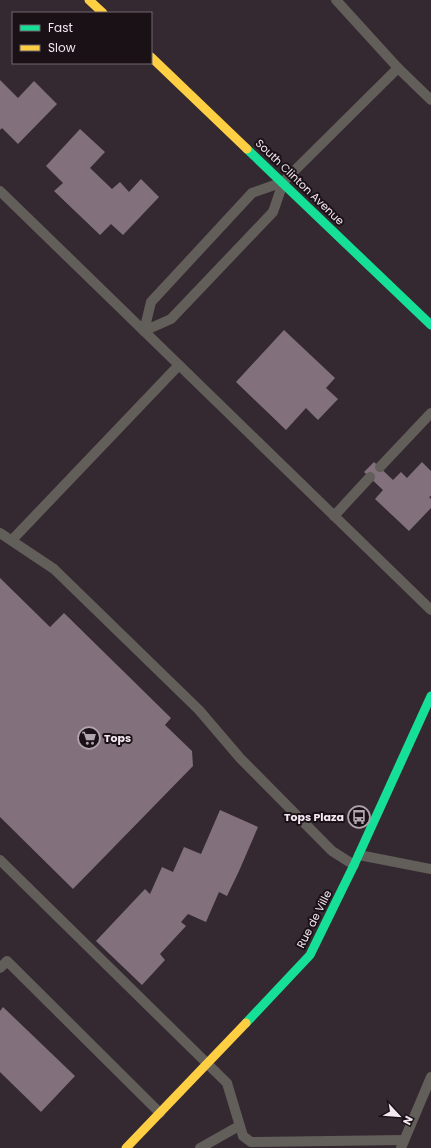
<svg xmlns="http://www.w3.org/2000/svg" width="431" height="1148" viewBox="0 0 431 1148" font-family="Poppins,sans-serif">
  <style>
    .building { fill: #82717d }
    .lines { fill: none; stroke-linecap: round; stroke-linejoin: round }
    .lane { stroke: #625e59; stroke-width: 10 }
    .fast { stroke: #16e098; stroke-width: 9 }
    .slow { stroke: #ffcf43; stroke-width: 9 }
    .labels { text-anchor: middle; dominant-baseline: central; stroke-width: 4; stroke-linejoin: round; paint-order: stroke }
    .street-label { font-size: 11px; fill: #f4e7ef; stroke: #1a1117 }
    .poi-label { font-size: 11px; font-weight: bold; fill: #f4e7ef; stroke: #1a1117; text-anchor: start }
  </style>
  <rect width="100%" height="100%" fill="#342931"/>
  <!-- building -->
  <g class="building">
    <polygon points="0,80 18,98 34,81 57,104 18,144 2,128 0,130"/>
    <polygon points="80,129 105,152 90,168 112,189 120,182 129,192 141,179 159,197 123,235 111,224 100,235 54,191 63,183 46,166"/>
    <polygon points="284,330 335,378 326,388 338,399 318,420 306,408 286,430 236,382"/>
    <polygon points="374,462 393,480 401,472 407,478 422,462 431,471 431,496 429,497 431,499 431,508 409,531 375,499 383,490 364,472"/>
    <polygon points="0,578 50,627 64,613 171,718 165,725 192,751 193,766 73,889 0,817"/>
    <polygon points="220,810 258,827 239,871 227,896 219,892 206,922 188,914 181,922 186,926 160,954 165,960 142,985 96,941 145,889 150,894 162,867 173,872 184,847 201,854"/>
    <polygon points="3,1007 75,1076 41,1112 0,1072 0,1011"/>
  </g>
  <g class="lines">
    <!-- lane -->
    <g class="lane">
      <polyline points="336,0 398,68 431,100"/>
      <polyline points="0,191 431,610"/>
      <polyline points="144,331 151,302 252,193 283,182 398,68"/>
      <polyline points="144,331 171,319 273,212 283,183"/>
      <polyline points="380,467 431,413"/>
      <polyline points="334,516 370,477"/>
      <polyline points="0,533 54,569 199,710 240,758 332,851 354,865"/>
      <polyline points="12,540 179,365"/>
      <polyline points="359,855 431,869"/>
      <polyline points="0,860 227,1083 243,1136 251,1142 404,1140"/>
      <polyline points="0,968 7,961 160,1113"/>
      <polyline points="200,1148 239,1126"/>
      <polyline points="401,1148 431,1077"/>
    </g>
    <!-- fast -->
    <g class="fast">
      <polyline points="247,149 431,325"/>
      <polyline points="246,1023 310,955 354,865 431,696"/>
    </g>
    <!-- slow -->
    <g class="slow">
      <polyline points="89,0 103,13"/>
      <polyline points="151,57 247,149"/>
      <polyline points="126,1148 246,1023"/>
    </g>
  </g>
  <!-- icons -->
  <defs>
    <g id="supermarket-ring" transform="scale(1.15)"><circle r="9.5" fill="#1a1117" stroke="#b1a4ac" stroke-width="1.5"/><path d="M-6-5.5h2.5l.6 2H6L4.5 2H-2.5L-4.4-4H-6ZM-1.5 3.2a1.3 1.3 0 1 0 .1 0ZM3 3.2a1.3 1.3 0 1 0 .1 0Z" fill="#b1a4ac"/></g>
    <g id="bus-ring" transform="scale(1.15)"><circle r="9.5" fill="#1a1117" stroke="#b1a4ac" stroke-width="1.5"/><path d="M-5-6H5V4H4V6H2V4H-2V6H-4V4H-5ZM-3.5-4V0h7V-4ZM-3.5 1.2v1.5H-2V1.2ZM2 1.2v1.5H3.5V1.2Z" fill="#b1a4ac"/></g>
  </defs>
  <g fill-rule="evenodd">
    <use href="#supermarket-ring" x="89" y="738"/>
    <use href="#bus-ring" x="359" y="817"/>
  </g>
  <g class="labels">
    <!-- street labels -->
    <g class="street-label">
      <text transform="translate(300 182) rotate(44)">South Clinton Avenue</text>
      <text transform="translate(314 919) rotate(-63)">Rue de Ville</text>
    </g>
    <!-- poi labels -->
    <g class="poi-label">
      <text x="104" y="738">Tops</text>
      <text x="344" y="817" text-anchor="end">Tops Plaza</text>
    </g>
  </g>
  <!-- legend -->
  <rect x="12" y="12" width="140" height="52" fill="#1a1117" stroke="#71676d"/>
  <rect x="20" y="25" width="20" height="6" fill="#16e098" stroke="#71676d"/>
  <text x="48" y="32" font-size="12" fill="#f4e7ef">Fast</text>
  <rect x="20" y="45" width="20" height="6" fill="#ffcf43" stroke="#71676d"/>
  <text x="48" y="52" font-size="12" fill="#f4e7ef">Slow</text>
  <!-- north arrow -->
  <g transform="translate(399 1116) rotate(116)" stroke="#1a1117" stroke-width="3" paint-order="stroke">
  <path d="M0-3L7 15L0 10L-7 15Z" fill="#f4e7ef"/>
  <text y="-6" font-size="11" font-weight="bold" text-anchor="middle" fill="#f4e7ef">N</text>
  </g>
</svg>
